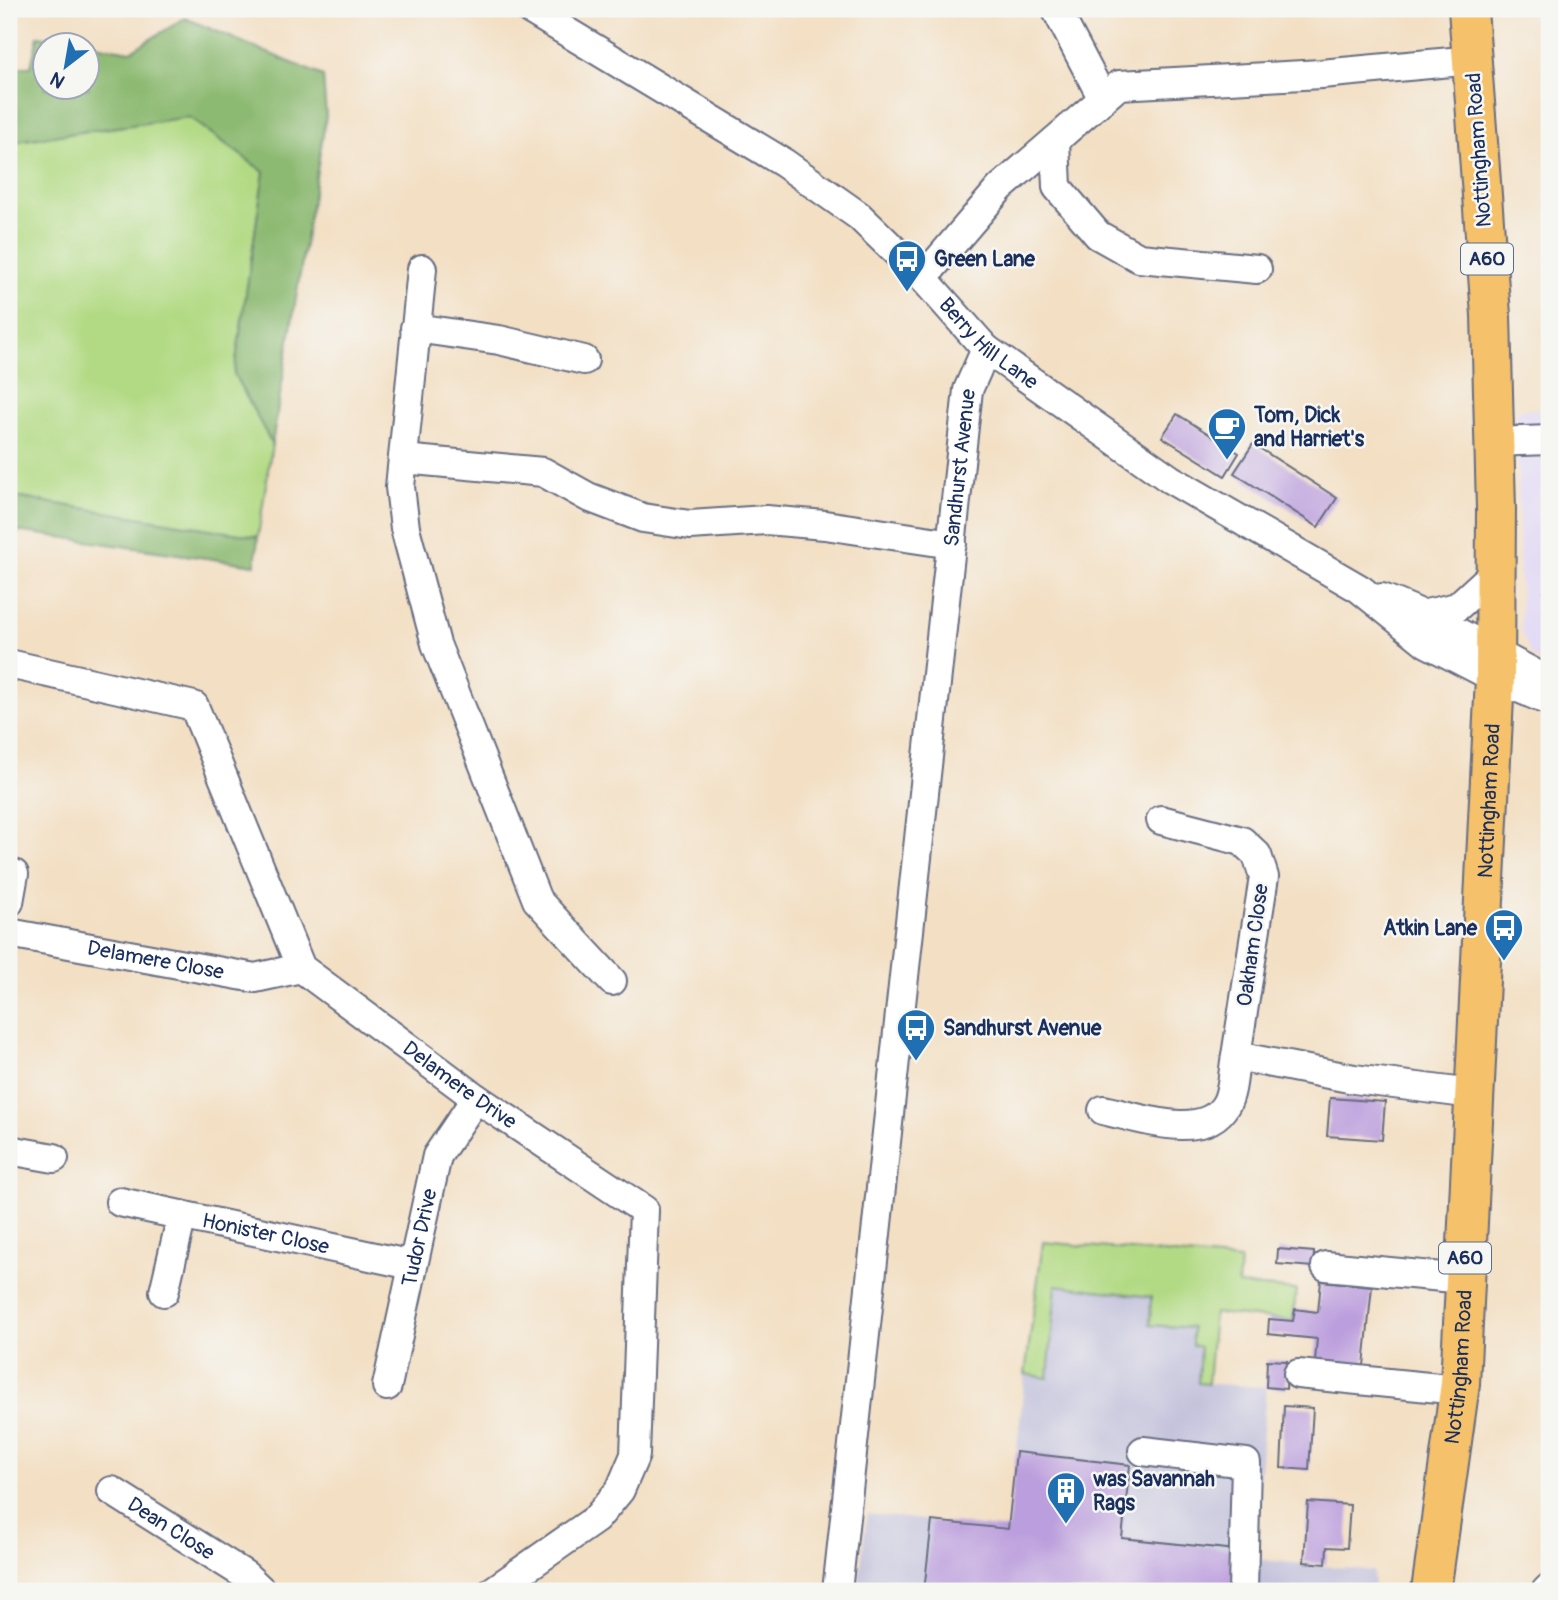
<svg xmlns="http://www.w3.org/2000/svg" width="1558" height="1600" viewBox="0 0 1558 1600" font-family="Pangolin,sans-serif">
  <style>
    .built { fill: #dfd5f5 }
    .industrial { fill: #c3c1db }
    .green { fill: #b2da84; stroke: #668471; stroke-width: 2 }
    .forest { fill: #8dba72; stroke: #547468; stroke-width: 2; fill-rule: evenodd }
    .building { fill: #bb9edd }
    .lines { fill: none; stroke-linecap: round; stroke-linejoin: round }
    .minor-casing { stroke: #676d81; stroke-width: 32 }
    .highway-casing { stroke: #676d81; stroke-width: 42 }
    .minor { stroke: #fff; stroke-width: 28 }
    .highway { stroke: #f5c16b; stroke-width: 38 }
    .labels { text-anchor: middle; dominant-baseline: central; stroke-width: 5; stroke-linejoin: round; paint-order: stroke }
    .shield { fill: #f6f6f2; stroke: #5d6b8a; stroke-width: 2 }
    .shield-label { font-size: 19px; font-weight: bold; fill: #1b2f5e }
    .street-label { font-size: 21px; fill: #1b2f5e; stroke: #f6f6f2 }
    .poi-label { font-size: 21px; font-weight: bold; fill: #1b2f5e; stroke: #f6f6f2; text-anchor: start }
  </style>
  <rect width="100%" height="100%" fill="#f6f6f2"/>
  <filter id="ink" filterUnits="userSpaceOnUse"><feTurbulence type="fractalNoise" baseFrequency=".0143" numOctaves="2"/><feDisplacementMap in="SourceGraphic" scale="14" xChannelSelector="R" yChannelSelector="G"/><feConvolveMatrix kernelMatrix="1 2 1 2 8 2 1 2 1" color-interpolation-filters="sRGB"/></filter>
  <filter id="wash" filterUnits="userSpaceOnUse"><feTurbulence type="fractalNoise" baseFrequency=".00686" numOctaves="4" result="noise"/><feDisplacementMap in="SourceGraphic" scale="28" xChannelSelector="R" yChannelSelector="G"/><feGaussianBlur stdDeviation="1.57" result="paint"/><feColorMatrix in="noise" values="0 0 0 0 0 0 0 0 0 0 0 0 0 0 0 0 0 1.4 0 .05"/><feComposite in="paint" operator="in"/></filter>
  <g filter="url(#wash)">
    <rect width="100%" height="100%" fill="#f3dfc3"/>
    <!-- built -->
    <polygon class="built" points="1549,409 1549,670 1531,654 1521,631 1517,410"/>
    <!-- industrial -->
    <polygon class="industrial" points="1055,1285 1152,1297 1192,1327 1200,1346 1198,1383 1266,1387 1254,1559 1373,1571 1374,1587 1382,1591 858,1591 867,1514 1008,1529 1025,1374 1048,1377"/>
    <!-- green -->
    <g class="green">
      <polygon points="189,117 264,172 234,374 272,444 258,537 9,496 9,142"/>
      <polygon points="1043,1242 1240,1260 1238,1285 1296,1290 1293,1321 1214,1313 1208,1384 1198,1383 1200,1347 1192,1345 1192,1328 1150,1325 1151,1297 1056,1285 1048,1378 1025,1374"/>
    </g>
    <!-- forest -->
    <g class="forest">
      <path d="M185 18 323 76 326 116 272 444 234 374 264 172 189 117 9 142V67H31L38 36 131 51ZM46 46H88V88H46Z"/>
      <polygon points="9,496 258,537 255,565 9,530"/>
    </g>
    <g id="blocks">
      <!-- building -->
      <g class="building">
        <polygon points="1177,414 1239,453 1225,476 1162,437"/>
        <polygon points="1253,444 1337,498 1318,527 1234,473"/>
        <rect x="1544" y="592" width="5" height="14"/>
        <polygon points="1330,1098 1385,1102 1382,1140 1327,1136"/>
        <polygon points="1278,1249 1314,1252 1313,1267 1277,1264"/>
        <polygon points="1321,1281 1372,1286 1364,1366 1315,1361 1317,1339 1268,1334 1269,1319 1293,1321 1295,1309 1318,1312"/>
        <polygon points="1267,1360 1287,1361 1286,1389 1266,1387"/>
        <polygon points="1284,1406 1313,1408 1309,1470 1281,1468"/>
        <polygon points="1016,1452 1130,1465 1122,1538 1236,1550 1232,1591 924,1591 932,1521 1008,1529"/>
        <polygon points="1308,1502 1350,1505 1347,1548 1327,1547 1326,1564 1304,1562"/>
      </g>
    </g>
  </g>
  <g filter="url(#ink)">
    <use href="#blocks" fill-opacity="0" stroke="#676d81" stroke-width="2"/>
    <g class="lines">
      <!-- minor casing -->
      <g class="minor-casing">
        <g id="minor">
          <path id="s1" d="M529 9 784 163 859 216 923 278 986 349 1170 479 1360 589 1427 643 1495 678 1549 701"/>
          <polyline points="1056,9 1103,99"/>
          <polyline points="1055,141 1057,187 1098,235 1139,258 1257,269"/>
          <polyline points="422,269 400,487 405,528 436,644 537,900 612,981"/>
          <polyline points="923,278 1000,188 1119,85 1321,74 1473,60"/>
          <polyline points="415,328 499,340 584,360"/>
          <polyline points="1494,442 1549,440"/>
          <polyline points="403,459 543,472 588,497 643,518 690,525 766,520 825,525 952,544"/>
          <path d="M1382 598C1440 619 1493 653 1549 681"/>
          <polyline points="1426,614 1457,607 1494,573"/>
          <path id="s2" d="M9 664 194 706 301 968 476 1098 644 1210 635 1455 620 1490 596 1519 493 1591"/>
          <polyline points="1161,820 1242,841 1257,855 1264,877 1236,1056"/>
          <polyline points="9,902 14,874"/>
          <path id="s3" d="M9 933 255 978 301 968"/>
          <path d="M1103 1110C1137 1117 1205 1143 1226 1104 1233 1092 1233 1070 1236 1056L1354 1079 1473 1094"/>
          <polyline points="9,1150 54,1158"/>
          <path id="s4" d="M120 1202 412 1265"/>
          <polyline points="1326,1266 1464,1279"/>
          <polyline points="164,1292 182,1215"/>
          <polyline points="1298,1374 1459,1390"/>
          <path id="s5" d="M387 1386 437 1156 476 1098"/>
          <polyline points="1143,1451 1246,1463 1243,1591"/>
          <path id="s6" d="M112 1491 245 1575 262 1591"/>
          <path id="s7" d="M837 1591 968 390 986 349"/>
          <polyline points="1546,1591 1549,1588"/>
        </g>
      </g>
      <!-- highway casing -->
      <g class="highway-casing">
        <g id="highway">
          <path id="s8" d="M1431 1591 1460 1384 1495 678 1496 509 1491 315 1468 9"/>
        </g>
      </g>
      <!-- minor -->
      <use href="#minor" class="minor"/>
      <!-- highway -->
      <use href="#highway" class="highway"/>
    </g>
  </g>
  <!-- icons -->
  <defs>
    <g id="bus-pin" transform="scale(2.0125)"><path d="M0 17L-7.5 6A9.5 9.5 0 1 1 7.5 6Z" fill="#1f6fb2" stroke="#f6f6f2"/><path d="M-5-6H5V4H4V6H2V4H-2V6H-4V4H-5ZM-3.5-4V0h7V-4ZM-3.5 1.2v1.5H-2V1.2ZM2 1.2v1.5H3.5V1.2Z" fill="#fff"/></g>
    <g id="cafe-pin" transform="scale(2.0125)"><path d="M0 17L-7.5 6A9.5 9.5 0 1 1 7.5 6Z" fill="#1f6fb2" stroke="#f6f6f2"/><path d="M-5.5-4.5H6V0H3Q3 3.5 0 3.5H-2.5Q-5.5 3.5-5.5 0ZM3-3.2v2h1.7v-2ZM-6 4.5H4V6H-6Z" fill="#fff"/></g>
    <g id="building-pin" transform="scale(2.0125)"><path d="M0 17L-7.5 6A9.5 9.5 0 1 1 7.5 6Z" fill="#1f6fb2" stroke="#f6f6f2"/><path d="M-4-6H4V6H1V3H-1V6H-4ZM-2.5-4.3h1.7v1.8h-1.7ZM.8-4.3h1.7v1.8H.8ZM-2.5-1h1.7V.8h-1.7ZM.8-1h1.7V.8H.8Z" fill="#fff"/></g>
  </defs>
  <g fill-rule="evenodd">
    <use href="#bus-pin" x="907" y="259"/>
    <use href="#cafe-pin" x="1227" y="427"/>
    <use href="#bus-pin" x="1504" y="928"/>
    <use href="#bus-pin" x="916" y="1028"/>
    <use href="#building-pin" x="1066" y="1491"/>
  </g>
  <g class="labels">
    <!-- shield labels -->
    <g class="shield">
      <rect x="1461" y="243.5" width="52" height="31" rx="5"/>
      <rect x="1439" y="1242.5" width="52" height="31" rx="5"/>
    </g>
    <g class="shield-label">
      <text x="1487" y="259">A60</text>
      <text x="1465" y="1258">A60</text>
    </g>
    <!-- street labels -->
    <g class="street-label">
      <text transform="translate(1479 150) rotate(-94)">Nottingham Road</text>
      <text stroke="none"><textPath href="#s1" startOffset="572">Berry Hill Lane</textPath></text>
      <text stroke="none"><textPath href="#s7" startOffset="1130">Sandhurst Avenue</textPath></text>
      <text stroke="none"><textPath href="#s8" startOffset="793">Nottingham Road</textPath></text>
      <text transform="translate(1253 945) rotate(-82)">Oakham Close</text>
      <text stroke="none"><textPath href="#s3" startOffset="149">Delamere Close</textPath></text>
      <text stroke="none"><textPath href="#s2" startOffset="670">Delamere Drive</textPath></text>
      <text stroke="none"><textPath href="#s4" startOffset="149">Honister Close</textPath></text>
      <text stroke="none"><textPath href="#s5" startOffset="152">Tudor Drive</textPath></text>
      <text stroke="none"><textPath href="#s8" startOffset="226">Nottingham Road</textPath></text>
      <text stroke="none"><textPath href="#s6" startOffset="70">Dean Close</textPath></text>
    </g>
    <!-- poi labels -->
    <g class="poi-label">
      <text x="934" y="259">Green Lane</text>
      <text x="1254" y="415">Tom, Dick<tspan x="1254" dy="24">and Harriet's</tspan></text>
      <text x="1477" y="928" text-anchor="end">Atkin Lane</text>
      <text x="943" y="1028">Sandhurst Avenue</text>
      <text x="1093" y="1479">was Savannah<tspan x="1093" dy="24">Rags</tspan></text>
    </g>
  </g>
  <!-- margin -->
  <rect width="1558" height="1600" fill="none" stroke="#f6f6f2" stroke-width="35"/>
  <!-- north arrow -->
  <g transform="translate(66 66) rotate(211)"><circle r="33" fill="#f6f6f2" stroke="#9ea6b7" stroke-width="2"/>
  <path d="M0-5L12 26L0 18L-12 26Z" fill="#1f6fb2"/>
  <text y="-10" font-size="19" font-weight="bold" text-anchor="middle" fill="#1b2f5e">N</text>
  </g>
</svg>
